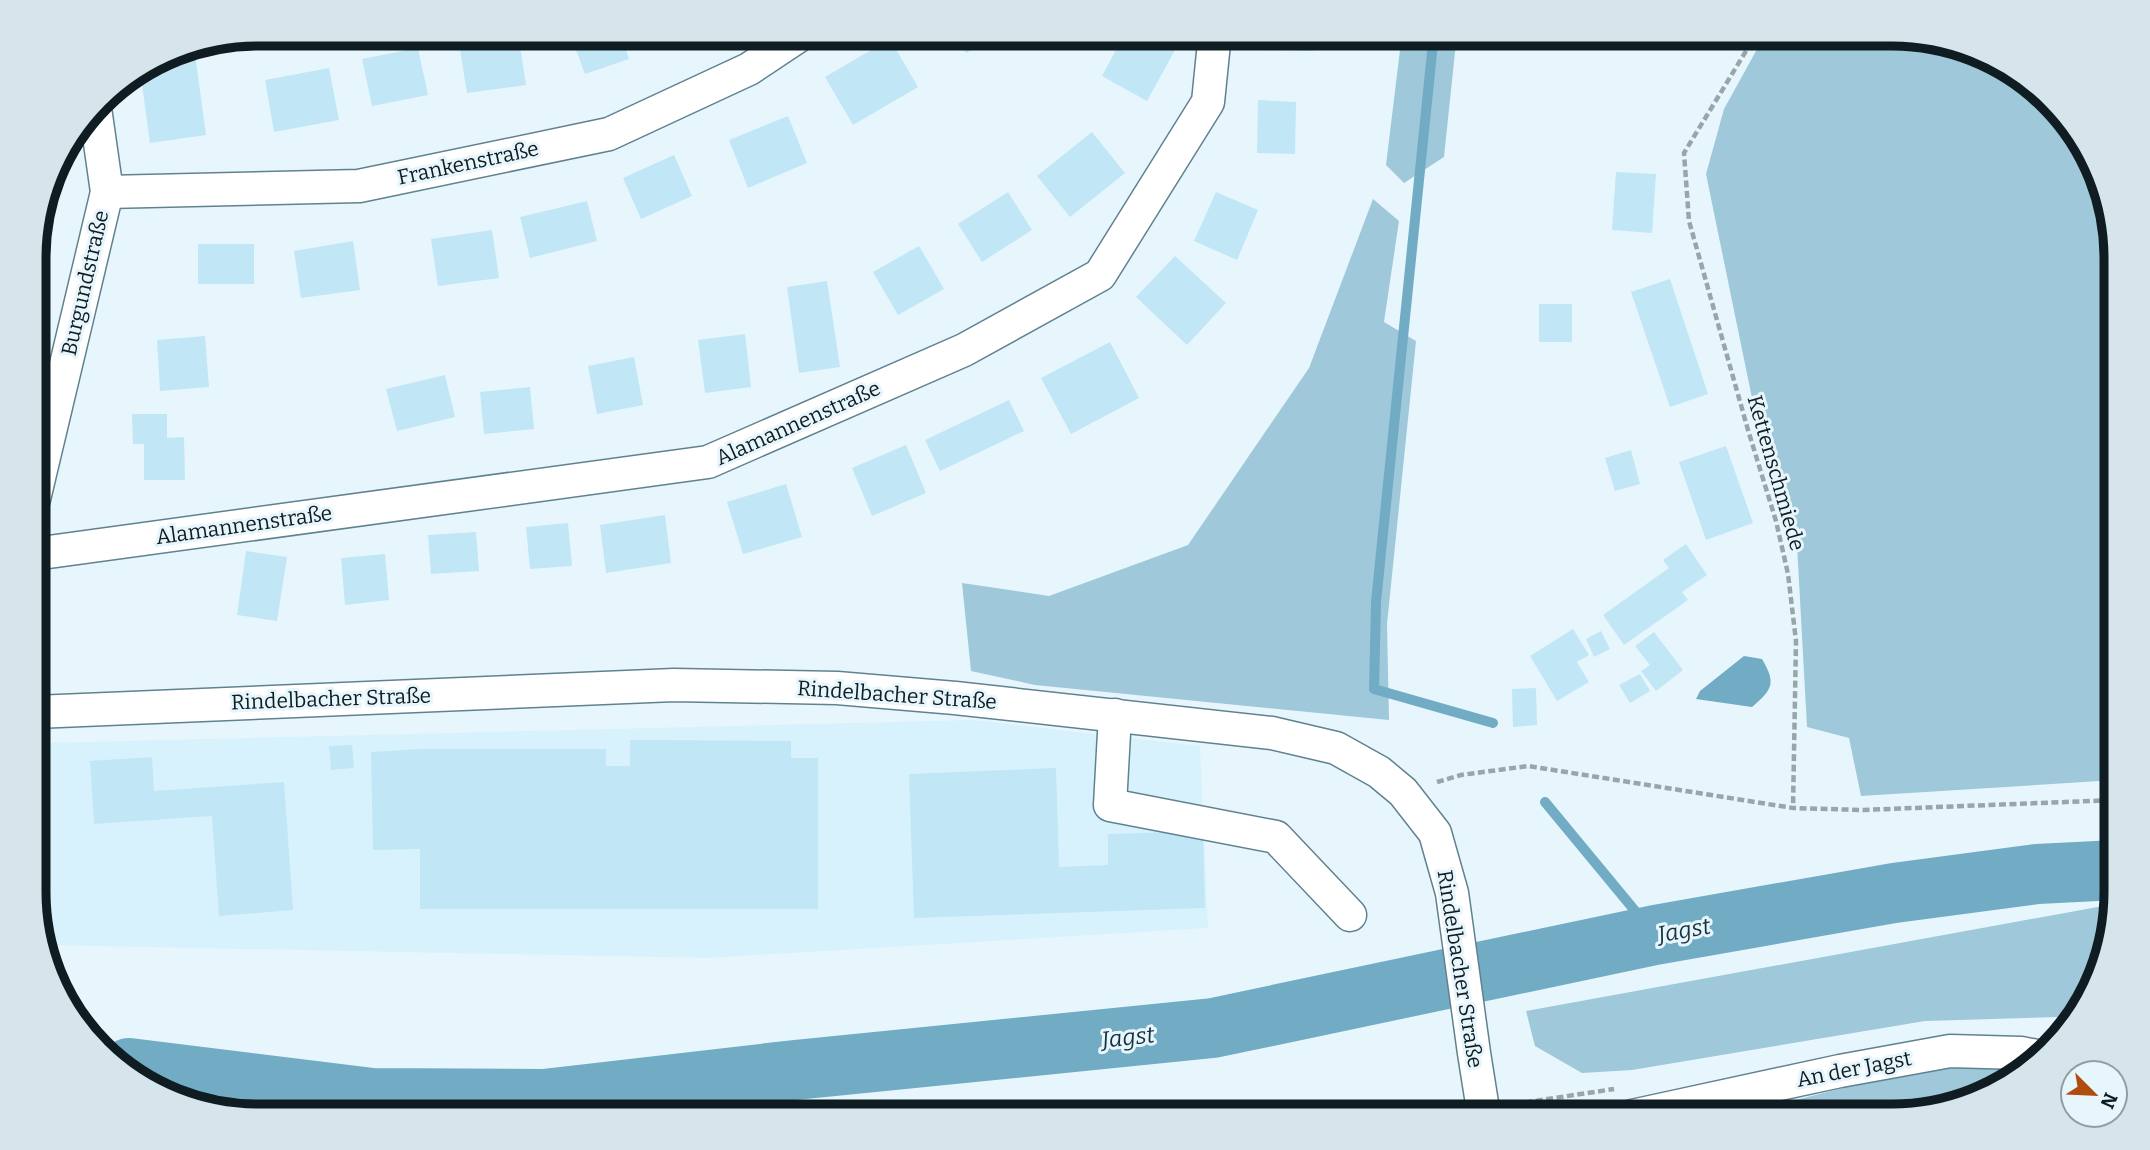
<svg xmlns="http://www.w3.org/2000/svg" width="2150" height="1150" viewBox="0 0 2150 1150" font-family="Bitter,serif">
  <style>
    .built { fill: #d7f2fd }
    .green { fill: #9fc8da }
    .water { fill: #71acc4 }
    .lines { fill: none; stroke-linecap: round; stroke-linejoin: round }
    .stream { stroke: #71acc4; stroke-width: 10 }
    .river { stroke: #71acc4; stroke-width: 60 }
    .building { fill: #c1e6f6 }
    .minor-casing { stroke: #608290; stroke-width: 35 }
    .path { stroke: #97a6ab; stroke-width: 4.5; stroke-dasharray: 7 3.5; stroke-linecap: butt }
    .minor { stroke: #fff; stroke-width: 32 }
    .labels { text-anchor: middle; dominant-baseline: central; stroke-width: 6; stroke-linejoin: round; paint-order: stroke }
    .street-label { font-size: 21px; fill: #0f1d22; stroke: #e7f6fc }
    .water-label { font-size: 23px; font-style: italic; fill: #15323d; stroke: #e7f6fc }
    .rim { fill: none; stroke: #0f1d22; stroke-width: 9 }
  </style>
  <rect width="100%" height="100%" fill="#e7f6fc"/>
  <!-- built -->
  <polygon class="built" points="973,720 1200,746 1208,928 707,958 44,945 35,922 35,796 41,743"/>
  <!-- green -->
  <g class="green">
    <polygon points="1400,33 1457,33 1444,157 1404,183 1386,165 1400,50"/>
    <polygon points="1766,33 1893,33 1992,57 2079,132 2115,228 2116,780 1861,796 1849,738 1807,727 1797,545 1752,398 1706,174 1724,109"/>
    <polygon points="1373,199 1399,221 1384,322 1416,341 1387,624 1389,720 1035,685 971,671 962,583 1049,596 1188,545 1309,368"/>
    <polygon points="2114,904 2093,992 2068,1021 2057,1017 1925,1021 1632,1070 1582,1073 1535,1046 1526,1011"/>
    <polygon points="1934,1065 2027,1068 2017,1079 1907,1116 1732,1116"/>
  </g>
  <!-- water -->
  <path class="water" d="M1744 656 1762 659C1776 683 1773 689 1752 707L1696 699 1700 691Z"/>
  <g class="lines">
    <!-- stream -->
    <g class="stream">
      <polyline points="1434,33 1376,602 1374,689 1493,723"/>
      <polyline points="1545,802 1655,935"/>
    </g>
    <!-- river -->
    <polyline class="river" points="129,1068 372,1098 544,1099 795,1070 1213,1028 1655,935 1894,893 2037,874 2117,870"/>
  </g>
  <!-- building -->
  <g class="building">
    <polygon points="489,33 518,33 526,85 467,93 458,38"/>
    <polygon points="578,33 620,33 629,59 585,74 571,36"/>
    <polygon points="670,33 695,33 695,34 673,41"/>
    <polygon points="955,33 1001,33 966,53"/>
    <polygon points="1125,33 1145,33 1175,50 1147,101 1102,76"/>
    <polygon points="1264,33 1315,33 1314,51 1264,50"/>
    <polygon points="890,39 918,87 853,125 825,77"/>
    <polygon points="194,47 206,135 150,143 140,70 172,50"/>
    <polygon points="418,48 428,95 372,106 362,59"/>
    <polygon points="329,68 339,120 274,132 265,80"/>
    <polygon points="1258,100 1296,102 1295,154 1257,153"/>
    <polygon points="788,116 807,163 748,188 729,140"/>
    <polygon points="1092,132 1125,173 1070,217 1037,176"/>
    <polygon points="674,155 692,196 641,219 623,178"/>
    <polygon points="1616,172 1656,174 1652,233 1612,230"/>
    <polygon points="51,180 57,181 48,234 37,232"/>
    <polygon points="1008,192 1032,230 982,262 958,224"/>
    <polygon points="1216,192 1258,210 1237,260 1194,241"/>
    <polygon points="587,201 597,241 530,258 520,217"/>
    <polygon points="492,230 499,278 438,286 431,239"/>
    <polygon points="353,241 360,290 301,298 294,251"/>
    <rect x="198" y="244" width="56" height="40"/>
    <polygon points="919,246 944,289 898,315 873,272"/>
    <polygon points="1175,256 1226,303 1187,345 1136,297"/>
    <polygon points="1670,279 1708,394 1670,407 1631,292"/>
    <polygon points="827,281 840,367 799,373 787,287"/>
    <rect x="1539" y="304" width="33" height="38"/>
    <polygon points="745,334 751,387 705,393 698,340"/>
    <polygon points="205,336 209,387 160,391 157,340"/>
    <polygon points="1110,342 1139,398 1071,434 1041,378"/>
    <polygon points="634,357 643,405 597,414 588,366"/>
    <polygon points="445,375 455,417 397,431 386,389"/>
    <polygon points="530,387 534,429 484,434 480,392"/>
    <polygon points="1009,400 1024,431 940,471 925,440"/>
    <polygon points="132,414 167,414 167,438 184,437 185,480 144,480 144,444 133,444"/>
    <polygon points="906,445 926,493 872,516 852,468"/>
    <polygon points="1726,446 1753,523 1706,540 1679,462"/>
    <polygon points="1631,450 1640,484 1615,491 1605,458"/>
    <polygon points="786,484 802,537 743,554 727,502"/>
    <polygon points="665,515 671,563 606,573 600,525"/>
    <polygon points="568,523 572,566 530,569 526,527"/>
    <polygon points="476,532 479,571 431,574 428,535"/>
    <polygon points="1686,544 1707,575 1682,592 1688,600 1624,645 1603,615 1669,568 1663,560"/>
    <polygon points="246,551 287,557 277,621 237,615"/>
    <polygon points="385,554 389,600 345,605 341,558"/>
    <polygon points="1573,629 1589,655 1577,662 1589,682 1557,701 1530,656"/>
    <polygon points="1601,631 1610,649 1594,657 1586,639"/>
    <polygon points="1654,632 1683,670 1656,691 1641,671 1650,665 1635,646"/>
    <polygon points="1640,674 1650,691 1630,703 1619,685"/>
    <polygon points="1536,688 1537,725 1513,727 1512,689"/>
    <polygon points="630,740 791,741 791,758 818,758 818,909 420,909 420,849 373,850 371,752 421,749 606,749 606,766 630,766"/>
    <polygon points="352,745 354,768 331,770 329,746"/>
    <polygon points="152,757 154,791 284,782 293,910 219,916 212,816 94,824 90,761"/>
    <polygon points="1056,768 1059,867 1108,865 1108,834 1203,831 1205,908 914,918 909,774"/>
  </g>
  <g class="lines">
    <!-- minor casing -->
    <g class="minor-casing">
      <g id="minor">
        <polyline points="107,192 359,186 609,134 749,69 803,33"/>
        <polyline points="34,499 107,192 95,108"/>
        <polyline points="34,554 708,462 964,350 1100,275 1208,102 1215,33"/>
        <polyline points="35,712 674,685 837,688 955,698 1272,733 1336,748 1379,772 1403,792 1435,833 1452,893 1474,1053 1484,1116"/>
        <polyline points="1115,715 1110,805 1276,837 1350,915"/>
        <polyline points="1632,1116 1840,1071 1950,1051 2021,1053 2037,1056"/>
      </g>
    </g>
    <!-- path -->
    <g class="path">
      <polyline points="1757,33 1684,153 1689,221 1748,430 1776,521 1788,574 1796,641 1793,808"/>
      <polyline points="1437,782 1461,775 1528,766 1793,808 1863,810 2116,800"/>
      <polyline points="1515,1104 1614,1089"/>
    </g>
    <!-- minor -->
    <use href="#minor" class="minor"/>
  </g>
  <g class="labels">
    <!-- street labels -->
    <g class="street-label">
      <text transform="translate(468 163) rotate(-12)">Frankenstraße</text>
      <text transform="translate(85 283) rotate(-77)">Burgundstraße</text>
      <text transform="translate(798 423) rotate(-24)">Alamannenstraße</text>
      <text transform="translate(1776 473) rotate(74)">Kettenschmiede</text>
      <text transform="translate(244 525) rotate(-8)">Alamannenstraße</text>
      <text transform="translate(897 695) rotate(4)">Rindelbacher Straße</text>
      <text transform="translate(331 699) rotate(-2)">Rindelbacher Straße</text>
      <text transform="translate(1460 969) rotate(81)">Rindelbacher Straße</text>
      <text transform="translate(1854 1069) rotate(-11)">An der Jagst</text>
    </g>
    <!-- water labels -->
    <g class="water-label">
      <text transform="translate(1684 930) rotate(-10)">Jagst</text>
      <text transform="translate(1128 1037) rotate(-6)">Jagst</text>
    </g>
  </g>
  <!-- crop -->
  <path d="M0 0H2150V1150H0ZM258 46H1892A212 212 0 0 1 2104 258V892A212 212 0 0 1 1892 1104H258A212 212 0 0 1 46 892V258A212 212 0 0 1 258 46Z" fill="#d6e5eb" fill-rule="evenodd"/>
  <path class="rim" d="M258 46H1892A212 212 0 0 1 2104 258V892A212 212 0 0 1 1892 1104H258A212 212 0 0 1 46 892V258A212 212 0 0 1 258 46Z"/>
  <!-- north arrow -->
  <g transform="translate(2094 1094) rotate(114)"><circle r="33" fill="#e7f6fc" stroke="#919fa5" stroke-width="2"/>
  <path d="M0-5L12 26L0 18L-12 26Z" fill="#af4d11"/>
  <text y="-10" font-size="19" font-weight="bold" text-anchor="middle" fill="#0f1d22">N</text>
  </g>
</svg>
